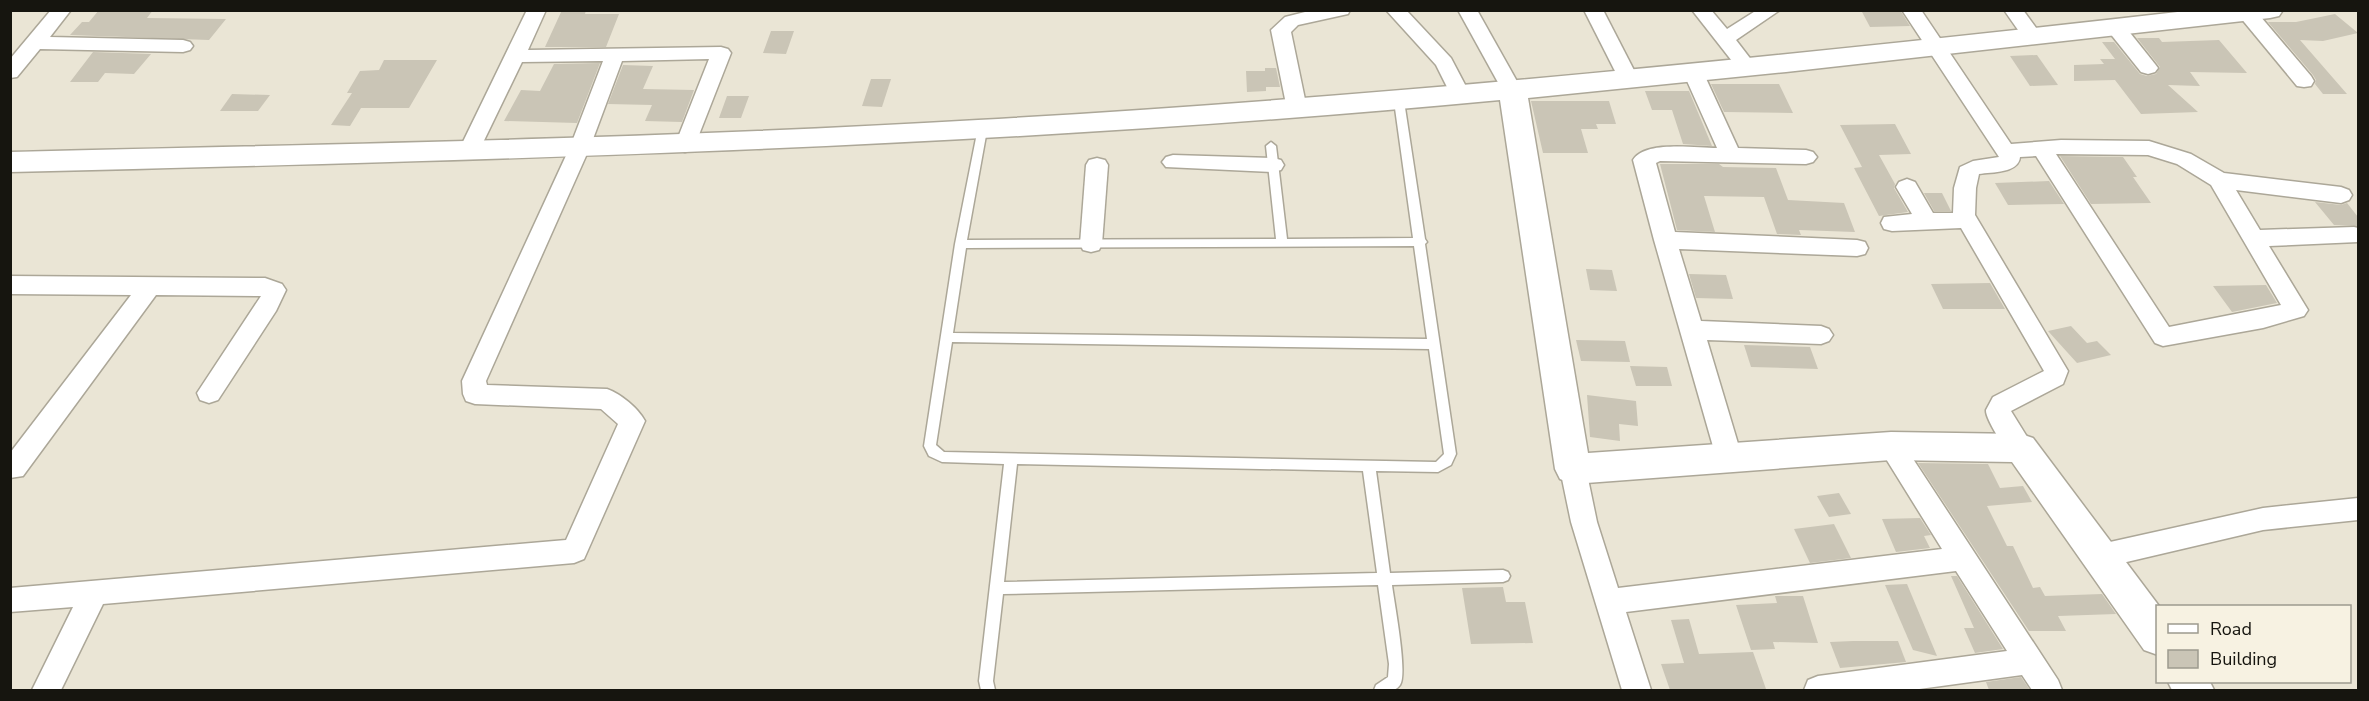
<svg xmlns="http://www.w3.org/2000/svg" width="2369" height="701" viewBox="0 0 2369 701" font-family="'Nunito Sans',sans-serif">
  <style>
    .building { fill: #cac5b6 }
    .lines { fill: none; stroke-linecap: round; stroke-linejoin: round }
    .lane-casing { stroke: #aca798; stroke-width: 3 }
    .street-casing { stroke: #aca798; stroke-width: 3 }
    .secondary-casing { stroke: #aca798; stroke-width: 3 }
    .lane { fill: #fff; fill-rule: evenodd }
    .street { fill: #fff; fill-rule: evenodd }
    .secondary { fill: #fff; fill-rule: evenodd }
  </style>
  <rect width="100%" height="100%" fill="#eae5d5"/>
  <!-- building -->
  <g class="building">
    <polygon points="99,10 153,10 147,18 226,19 209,40 70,35 82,22 89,22"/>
    <polygon points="562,10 586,10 585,14 619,14 606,47 545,47"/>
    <polygon points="1861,10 1900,10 1910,26 1870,27"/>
    <polygon points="2335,14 2358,33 2323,41 2300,40 2347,94 2323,94 2315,84 2316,80 2313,75 2268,22 2296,22"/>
    <polygon points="771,31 794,31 786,54 763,53"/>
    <polygon points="2137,38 2159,38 2162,42 2219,40 2247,73 2190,72 2200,86 2168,85 2198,112 2141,114 2115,80 2074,81 2074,65 2104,64 2100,59 2115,59 2102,42 2114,42 2140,74 2147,76 2156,74 2160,67"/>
    <polygon points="93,52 151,54 134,74 105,73 98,82 70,82"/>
    <polygon points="2037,55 2058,85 2030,86 2010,56"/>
    <polygon points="384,60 437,60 409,108 361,108 350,126 331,125 352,93 347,93 360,71 379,70"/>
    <polygon points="600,63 577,123 504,121 521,90 540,91 554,64"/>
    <polygon points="623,65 653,66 643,89 694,90 682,122 645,121 652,105 608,104"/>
    <polygon points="1265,68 1276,68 1280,87 1266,87 1266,91 1247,92 1246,71 1265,71"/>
    <polygon points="871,79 891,79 882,107 862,106"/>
    <polygon points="1711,84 1779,84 1793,113 1724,112"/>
    <polygon points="1645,91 1689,91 1712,146 1683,144 1672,110 1652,110"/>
    <polygon points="232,94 270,95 258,111 220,111"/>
    <polygon points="727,96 749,96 741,118 719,118"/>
    <polygon points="1531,101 1609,101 1616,124 1596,124 1598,129 1581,129 1588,153 1543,153"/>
    <polygon points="1895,124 1911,154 1879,155 1895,184 1894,188 1908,212 1879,216 1854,168 1862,167 1840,125"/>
    <polygon points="2060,156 2123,157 2137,177 2133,177 2151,203 2091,204"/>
    <polygon points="1660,164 1719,164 1723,167 1776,168 1788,200 1844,203 1855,232 1799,230 1801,235 1777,234 1764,197 1704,196 1715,232 1677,230"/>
    <polygon points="2049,181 2064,204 2008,205 1995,183"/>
    <polygon points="1924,193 1942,193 1951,211 1934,211"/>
    <polygon points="2315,202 2341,205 2347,203 2358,217 2358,226 2334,225"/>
    <polygon points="1586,269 1612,270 1617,291 1590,290"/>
    <polygon points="1689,274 1726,275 1733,299 1696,298"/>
    <polygon points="1990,283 2005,309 1943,309 1931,284"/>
    <polygon points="2266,285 2277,303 2232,312 2213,286"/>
    <polygon points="2071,326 2087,343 2097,341 2111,355 2077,363 2048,331"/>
    <polygon points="1576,340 1625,341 1630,362 1581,361"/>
    <polygon points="1744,345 1810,347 1818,369 1751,367"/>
    <polygon points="1630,366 1667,367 1672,386 1636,386"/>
    <polygon points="1587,395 1636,401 1638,426 1619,424 1620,441 1590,437"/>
    <polygon points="1918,463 1988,464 2000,488 2023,486 2032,502 1987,506 2007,546 2013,546 2033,588 2040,587 2045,596 2102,594 2116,614 2058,616 2066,631 2029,631"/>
    <polygon points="1839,493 1851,514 1829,517 1817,496"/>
    <polygon points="1920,518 1931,535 1924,536 1930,548 1896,552 1882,519"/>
    <polygon points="1834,524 1851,558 1810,563 1794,529"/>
    <polygon points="1951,576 1957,576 2003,649 1975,653 1964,628 1974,628"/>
    <polygon points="1907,584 1937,656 1913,650 1885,585"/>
    <polygon points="1503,587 1506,602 1525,602 1533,643 1471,644 1462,588"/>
    <polygon points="1775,596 1803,596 1818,643 1773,642 1775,649 1751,650 1736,605 1777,603"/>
    <polygon points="1689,619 1699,654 1753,652 1766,689 1670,690 1661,664 1684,663 1671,620"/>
    <polygon points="1853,641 1898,641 1906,662 1840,668 1830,642"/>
    <polygon points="2021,677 2030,690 1989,690 1986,682"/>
  </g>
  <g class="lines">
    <!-- lane casing -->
    <g class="lane-casing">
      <path id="lane" d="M1399 98 1404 101 1425 239 1427 242 1425 244 1456 454 1451 465 1438 472 1376 471 1390 573 1503 570 1508 572 1510 576 1508 580 1503 582 1392 585C1394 601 1408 674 1400 685 1395 693 1382 691 1374 690L1376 685 1388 677 1389 664 1378 585 1003 594 993 681 995 690H981L979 681 1004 464 942 462 929 456 924 446 955 244 978 128H986L987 130 967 240 1276 239 1266 146 1271 142 1276 146 1287 239 1413 238 1394 101ZM1414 246 1427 339 953 333 966 248ZM952 342 1429 349 1444 454 1436 462 944 452 936 445ZM1017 464 1363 471 1377 573 1004 582Z"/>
    </g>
    <!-- street casing -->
    <g class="street-casing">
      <g id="street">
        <polygon points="51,10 71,10 50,37 183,40 190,42 193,46 190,50 183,52 40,49 17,77 10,78 10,59"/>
        <path d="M527 10H546L528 50 721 47 728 49 731 53 695 145 692 150 685 152 678 150 675 145 709 59 622 61 590 147 486 381 487 385 607 389C621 394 638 408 645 421L584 559 574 563 103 604 61 690H32L73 607 10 612V588L566 540 618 424 601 409 475 404 466 401 463 394 462 381 570 147 603 61 522 62 477 155 470 157 463 155 459 150Z"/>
        <polygon points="1313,10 1350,10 1348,14 1298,25 1291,32 1307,109 1304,114 1297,116 1290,114 1287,109 1271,30 1285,17"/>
        <polygon points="1386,10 1406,10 1451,58 1471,96 1468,101 1461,103 1454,101 1436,65"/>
        <polygon points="1458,10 1477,10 1523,92 1520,97 1513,99 1506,97"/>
        <polygon points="1584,10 1603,10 1638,78 1635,83 1628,84 1621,83"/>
        <polygon points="1692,10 1711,10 1727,29 1757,10 1780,10 1736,40 1756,66 1753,70 1746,72 1739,70"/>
        <path d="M1902 10H1921L2011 144 2061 140 2149 141 2191 154 2224 173 2341 187 2349 190 2352 195 2349 200 2341 203 2236 190 2260 230 2354 227 2358 228V242L2269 246 2308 310 2304 316 2263 328 2163 346 2155 343 2036 156 2020 157C2019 173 1992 172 1979 174L1976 188 1975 215 2068 371 2063 384 2011 411 2034 448 2030 455C2024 458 2018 460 2012 455 2005 450 1985 418 1986 410L1993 397 2044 371 1961 228 1892 231 1884 229 1881 223 1884 217 1912 214 1896 187 1899 182 1907 179 1915 182 1933 213H1953L1954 188 1960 167 1973 161 1999 157ZM2056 154 2148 155 2177 164 2211 185 2281 305 2169 327Z"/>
        <polygon points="2004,10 2023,10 2042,36 2039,40 2025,40"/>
        <polygon points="2239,10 2255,10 2311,76 2314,81 2311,86 2304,87 2297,86 2240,17 2237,13"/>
        <polygon points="2116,22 2123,24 2155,64 2158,68 2155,72 2148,74 2141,72 2109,32 2106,28 2109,24"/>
        <path d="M1693 66 1700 67 1703 72 1738 148 1806 150 1813 152 1817 157 1813 162 1806 164 1660 161 1656 163 1675 232 1857 240 1865 242 1868 248 1865 254 1857 256 1679 249 1701 321 1821 326 1829 329 1833 335 1829 341 1821 344 1707 340 1742 457 1738 464 1729 468 1720 464 1716 457 1654 240 1633 160C1645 140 1696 148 1717 148L1683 72 1686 67Z"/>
        <polygon points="1173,155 1273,158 1281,160 1284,165 1281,170 1273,172 1166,167 1162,162 1166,157"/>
        <polygon points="1097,158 1105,160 1108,165 1102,244 1099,250 1091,252 1083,250 1080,244 1086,165 1089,160"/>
        <polygon points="10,276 265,278 282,284 286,290 276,311 218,400 209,403 200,400 197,393 261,296 156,295 23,476 10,478 10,453 131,295 10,294"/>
        <polygon points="1891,436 1900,439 2058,680 2062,690 2032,690 2022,675 1912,690 1804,690 1808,680 1818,676 2007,651 1956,571 1626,612 1651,690 1622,690 1571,522 1560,469 1564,461 1573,458 1582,461 1586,469 1597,522 1618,588 1942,549 1878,446 1882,439"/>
        <polygon points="2358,498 2358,520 2263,530 2101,568 2091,564 2087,556 2091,548 2101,544 2263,508"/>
      </g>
    </g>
    <!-- secondary casing -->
    <g class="secondary-casing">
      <g id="secondary">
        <path d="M2195 10H2283L2279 16 2270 18 1786 72 1528 98 1588 453 1891 432 2021 434 2033 438 2159 606 2158 655 2144 650 2012 462 1891 460 1573 484 1560 479 1555 469 1500 100C1005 147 508 160 10 172V152C333 144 656 139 978 120 1385 97 1790 56 2195 10Z"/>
        <polygon points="2168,682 2210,682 2214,690 2172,690"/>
      </g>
    </g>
    <!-- lane -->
    <use href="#lane" class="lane"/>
    <!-- street -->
    <use href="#street" class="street"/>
    <!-- secondary -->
    <use href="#secondary" class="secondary"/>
  </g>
  <!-- border -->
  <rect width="2369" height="701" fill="none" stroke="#16150f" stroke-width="24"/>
  <!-- legend -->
  <rect x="2156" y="605" width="195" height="78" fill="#f7f2e2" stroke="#9d9a8e" stroke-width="1.5"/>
  <rect x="2168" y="624" width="30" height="9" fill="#ffffff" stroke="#9d9a8e" stroke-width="1.5"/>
  <text x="2210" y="635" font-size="18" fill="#16150f">Road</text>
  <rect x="2168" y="650" width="30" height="18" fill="#cac5b6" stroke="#9d9a8e" stroke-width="1.5"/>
  <text x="2210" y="665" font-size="18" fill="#16150f">Building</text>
</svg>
